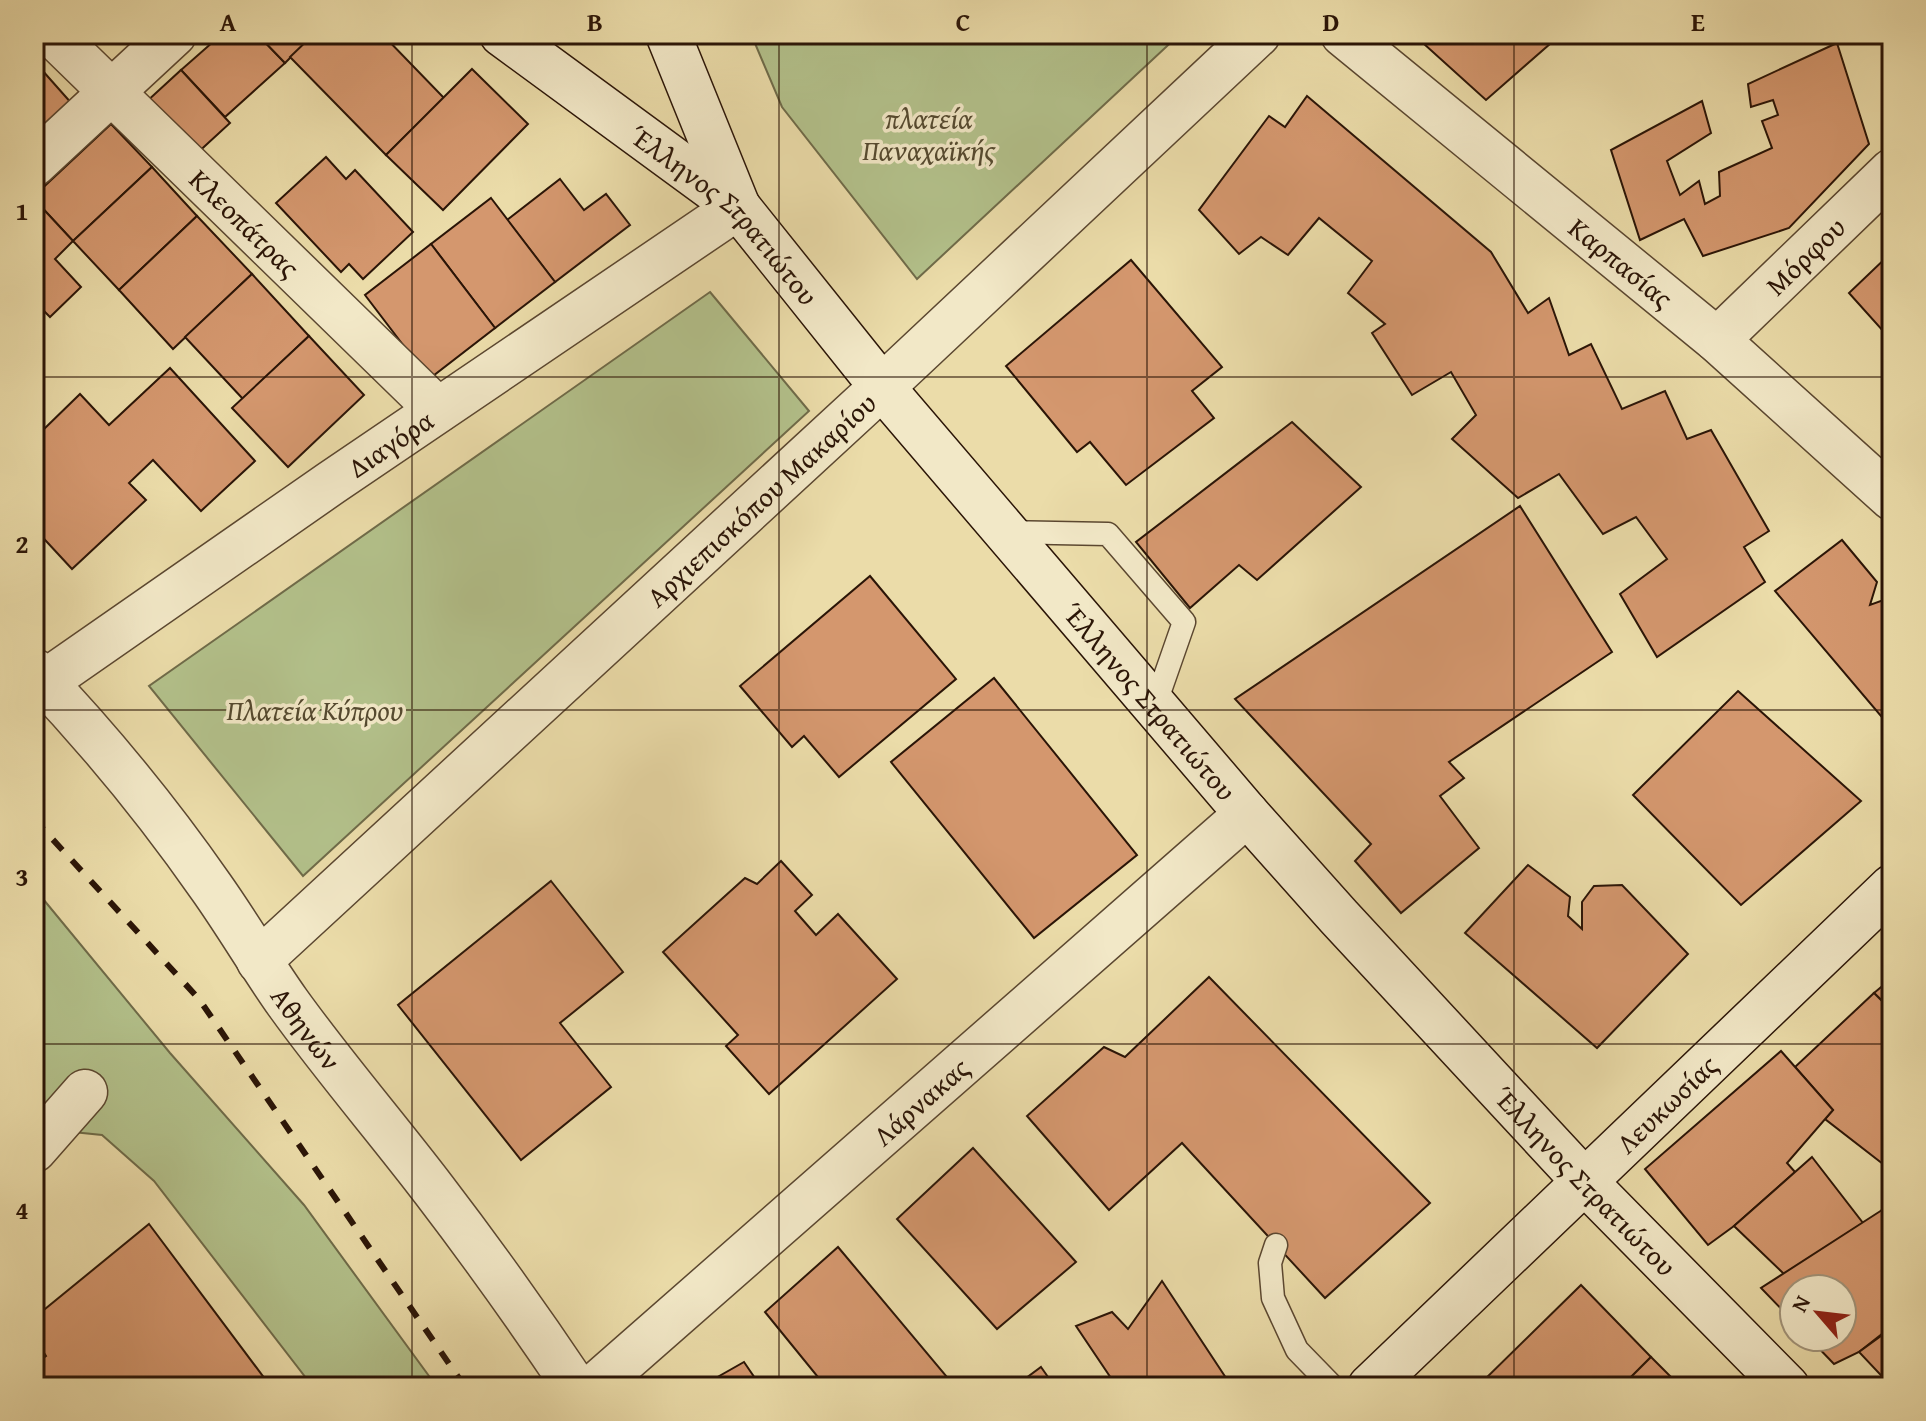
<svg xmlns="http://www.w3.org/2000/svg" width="1926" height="1421" viewBox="0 0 1926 1421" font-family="'Gentium Book Plus',serif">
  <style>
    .green { fill: #b3c18b; stroke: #6f6b49; stroke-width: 2 }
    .building { fill: #d4976e; stroke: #2b1507; stroke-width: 2 }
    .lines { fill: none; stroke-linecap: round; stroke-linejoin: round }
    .lane-casing { stroke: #5b4730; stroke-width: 25 }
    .street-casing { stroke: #5b4730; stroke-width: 47 }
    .secondary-casing { stroke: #2b1507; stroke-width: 47 }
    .lane { stroke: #f2e8c7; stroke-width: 22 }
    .street { stroke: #f2e8c7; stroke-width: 44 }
    .secondary { stroke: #f2e8c7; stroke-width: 44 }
    .rail { stroke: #2b1507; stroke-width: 6; stroke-dasharray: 14 14; stroke-linecap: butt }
    .grid { fill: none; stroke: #2b1507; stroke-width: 2; stroke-opacity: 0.55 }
    .labels { text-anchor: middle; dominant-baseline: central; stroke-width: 7; stroke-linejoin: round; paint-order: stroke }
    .park-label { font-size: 28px; font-style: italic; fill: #54492f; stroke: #f2e8c7 }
    .street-label { font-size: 28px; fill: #2b1507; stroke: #f2e8c7 }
    .neatline { fill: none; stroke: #2b1507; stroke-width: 3 }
    .grid-label { font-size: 26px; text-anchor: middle; font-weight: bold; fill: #2b1507 }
  </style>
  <rect width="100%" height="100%" fill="#ebdca9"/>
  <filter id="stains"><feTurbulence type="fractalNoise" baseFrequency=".0025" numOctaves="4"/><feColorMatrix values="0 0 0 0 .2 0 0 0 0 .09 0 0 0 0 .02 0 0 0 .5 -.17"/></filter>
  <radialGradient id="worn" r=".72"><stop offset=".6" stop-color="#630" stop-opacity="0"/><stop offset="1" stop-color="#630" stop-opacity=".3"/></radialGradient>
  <!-- green -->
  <g class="green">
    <polygon points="751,34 1180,34 917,279 782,107"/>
    <polygon points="710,292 809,411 303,876 149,686"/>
    <polygon points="34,888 170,1053 304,1205 437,1387 313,1387 154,1181 102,1135 34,1128"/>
  </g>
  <!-- building -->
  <g class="building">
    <polygon points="101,34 118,34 109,41"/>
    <polygon points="222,34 257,34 285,63 225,117 181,70"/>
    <polygon points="257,34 314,34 285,63"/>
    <polygon points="314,34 382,34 444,98 386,155 290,57"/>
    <polygon points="1413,34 1545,34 1551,43 1486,100"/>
    <polygon points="1837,43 1869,144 1789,228 1703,256 1684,219 1640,240 1611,150 1702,101 1711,133 1667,161 1680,195 1699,181 1705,204 1720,196 1719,172 1772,148 1762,121 1778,115 1773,100 1751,107 1748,84"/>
    <polygon points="34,61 73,105 34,140"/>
    <polygon points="472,69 528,124 443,210 386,155"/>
    <polygon points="181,70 230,123 194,156 145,103"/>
    <polygon points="1307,96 1491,252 1528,313 1549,298 1569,355 1591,344 1622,409 1665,391 1687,439 1711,430 1769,531 1744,547 1765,582 1657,657 1620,594 1667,559 1636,517 1603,534 1559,474 1518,498 1452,439 1476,415 1451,372 1412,395 1372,333 1385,324 1348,293 1372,261 1319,218 1288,255 1261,237 1239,254 1199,210 1269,116 1285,127"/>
    <polygon points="111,124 152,167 73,241 34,199 34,196"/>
    <polygon points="326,157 346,179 355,170 413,232 363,279 349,264 341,272 276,203"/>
    <polygon points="152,167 197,216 119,290 73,241"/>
    <polygon points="560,179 584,210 606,194 630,225 555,282 507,220"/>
    <polygon points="491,198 555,282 495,328 431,244"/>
    <polygon points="34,199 73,241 55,259 81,287 50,317 35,302 34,303"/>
    <polygon points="197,216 252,274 173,349 119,290"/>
    <polygon points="431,244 495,328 429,379 365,295"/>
    <polygon points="1892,252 1892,341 1849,293"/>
    <polygon points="1131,260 1222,367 1192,391 1214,418 1126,485 1090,442 1077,452 1006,366"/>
    <polygon points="252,274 309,336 243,399 185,337"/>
    <polygon points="309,336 364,395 288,467 232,408"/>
    <polygon points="170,368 255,461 201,511 153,460 129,483 146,500 72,569 34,528 34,420 43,430 80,394 109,425"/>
    <polygon points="1292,422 1361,487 1257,580 1239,565 1190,608 1136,542"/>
    <polygon points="1520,506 1612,652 1449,762 1464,778 1440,796 1479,848 1401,913 1355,861 1371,844 1235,699"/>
    <polygon points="1842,540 1877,582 1870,605 1892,597 1892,729 1775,591"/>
    <polygon points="870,576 956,679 839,777 804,736 792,747 740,686"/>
    <polygon points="994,678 1137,855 1034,938 891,762"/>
    <polygon points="1738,691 1861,801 1741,905 1633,795"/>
    <polygon points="781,861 812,895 795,911 816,935 838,914 897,979 769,1094 726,1046 738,1035 663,952 745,878 757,884"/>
    <polygon points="1528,865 1570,897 1568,916 1582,929 1582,902 1594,886 1622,885 1688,954 1597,1048 1465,933"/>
    <polygon points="551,881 623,972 560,1023 611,1087 521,1160 398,1005"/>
    <polygon points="1209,977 1430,1203 1325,1298 1182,1143 1109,1210 1027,1116 1104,1047 1125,1057"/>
    <polygon points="1892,978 1892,1010 1874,993"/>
    <polygon points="1874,993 1892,1011 1892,1171 1825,1119 1833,1110 1795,1067"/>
    <polygon points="1781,1051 1833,1110 1787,1163 1795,1172 1734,1226 1708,1245 1645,1169"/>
    <polygon points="973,1148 1076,1262 997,1329 897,1219"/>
    <polygon points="1812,1157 1863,1223 1784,1274 1734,1226"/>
    <polygon points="1892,1205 1892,1225 1882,1210"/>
    <polygon points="1882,1210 1892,1225 1892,1326 1859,1352 1834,1364 1808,1337 1842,1337 1842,1289 1794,1289 1794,1322 1761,1288"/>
    <polygon points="149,1224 271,1387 34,1387 34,1365 46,1356 34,1337 34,1318"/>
    <polygon points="838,1247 947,1377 935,1387 826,1387 765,1312"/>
    <polygon points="1162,1281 1232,1387 1117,1387 1076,1326 1112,1312 1128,1329"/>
    <polygon points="1581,1285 1651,1357 1621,1387 1477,1387"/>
    <polygon points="1892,1328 1892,1387 1859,1352"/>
    <polygon points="1651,1357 1681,1387 1621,1387"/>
    <polygon points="744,1362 761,1387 700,1387"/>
    <polygon points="1041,1367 1055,1387 1014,1387"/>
  </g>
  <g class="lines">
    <!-- lane casing -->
    <g class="lane-casing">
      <g id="lane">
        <polyline points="1007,532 1108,534 1184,622 1155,705"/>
        <polyline points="1276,1245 1270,1263 1273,1298 1297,1350 1333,1387"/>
      </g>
    </g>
    <!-- street casing -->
    <g class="street-casing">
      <g id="street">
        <path id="s1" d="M52 34 438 410"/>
        <path id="s2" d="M1343 34 1717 340 1892 498"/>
        <polyline points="34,164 174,34"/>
        <path id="s3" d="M1717 340 1892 171"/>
        <path id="s4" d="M34 671C98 738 158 811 211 887 238 925 261 965 288 1003 334 1067 386 1127 434 1190 483 1254 530 1320 575 1387"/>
        <path id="s5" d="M45 682 331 483 738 207"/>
        <path id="s6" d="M259 961 882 387 1258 34"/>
        <polyline points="34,1150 85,1092"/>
        <path id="s7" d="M594 1387 1247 814"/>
      </g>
    </g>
    <!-- secondary casing -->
    <g class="secondary-casing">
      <g id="secondary">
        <path id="s8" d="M502 34 738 207 882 387 1247 814 1339 917 1584 1181 1787 1387"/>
        <polyline points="668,34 738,207"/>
        <path id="s9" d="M1370 1387 1892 887"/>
      </g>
    </g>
    <!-- lane -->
    <use href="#lane" class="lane"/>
    <!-- street -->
    <use href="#street" class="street"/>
    <!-- secondary -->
    <use href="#secondary" class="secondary"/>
    <!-- rail -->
    <polyline class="rail" points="34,819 199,999 465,1387"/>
  </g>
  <!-- grid -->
  <path class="grid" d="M412 34V1387M779 34V1387M1147 34V1387M1514 34V1387M34 377H1892M34 710H1892M34 1044H1892"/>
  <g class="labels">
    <!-- park labels -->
    <g class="park-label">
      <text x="929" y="117">πλατεία<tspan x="929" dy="32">Παναχαϊκής</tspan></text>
      <text x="315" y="709">Πλατεία Κύπρου</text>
    </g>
    <!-- street labels -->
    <g class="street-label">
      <text stroke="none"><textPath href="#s8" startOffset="288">Έλληνος Στρατιώτου</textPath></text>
      <text stroke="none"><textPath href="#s1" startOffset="270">Κλεοπάτρας</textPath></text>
      <text stroke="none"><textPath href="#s3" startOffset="122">Μόρφου</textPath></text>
      <text stroke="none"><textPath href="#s2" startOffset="360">Καρπασίας</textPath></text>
      <text stroke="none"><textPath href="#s5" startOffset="420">Διαγόρα</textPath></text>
      <text stroke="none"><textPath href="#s6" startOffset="682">Αρχιεπισκόπου Μακαρίου</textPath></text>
      <text stroke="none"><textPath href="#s8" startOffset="936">Έλληνος Στρατιώτου</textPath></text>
      <text stroke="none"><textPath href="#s4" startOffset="450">Αθηνών</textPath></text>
      <text stroke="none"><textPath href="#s7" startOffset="434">Λάρνακας</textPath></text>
      <text stroke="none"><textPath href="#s9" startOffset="410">Λευκωσίας</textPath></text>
      <text stroke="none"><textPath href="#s8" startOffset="1584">Έλληνος Στρατιώτου</textPath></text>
    </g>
  </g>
  <!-- margin -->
  <rect width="1926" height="1421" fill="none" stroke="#ebdca9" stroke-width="88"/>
  <!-- north arrow -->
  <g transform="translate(1818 1313) rotate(298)"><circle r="38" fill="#f2e8c7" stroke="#a2947a" stroke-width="2"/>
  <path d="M0-6L14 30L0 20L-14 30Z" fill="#8f2418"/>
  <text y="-12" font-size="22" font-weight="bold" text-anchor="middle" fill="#2b1507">N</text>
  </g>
  <rect x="44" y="44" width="1838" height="1333" class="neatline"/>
  <g class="grid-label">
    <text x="228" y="31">A</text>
    <text x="595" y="31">B</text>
    <text x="963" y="31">C</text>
    <text x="1331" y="31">D</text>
    <text x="1698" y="31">E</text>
    <text x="22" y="220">1</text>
    <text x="22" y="553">2</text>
    <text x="22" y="886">3</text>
    <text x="22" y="1219">4</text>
  </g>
  <rect width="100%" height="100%" filter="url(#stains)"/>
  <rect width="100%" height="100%" fill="url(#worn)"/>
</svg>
